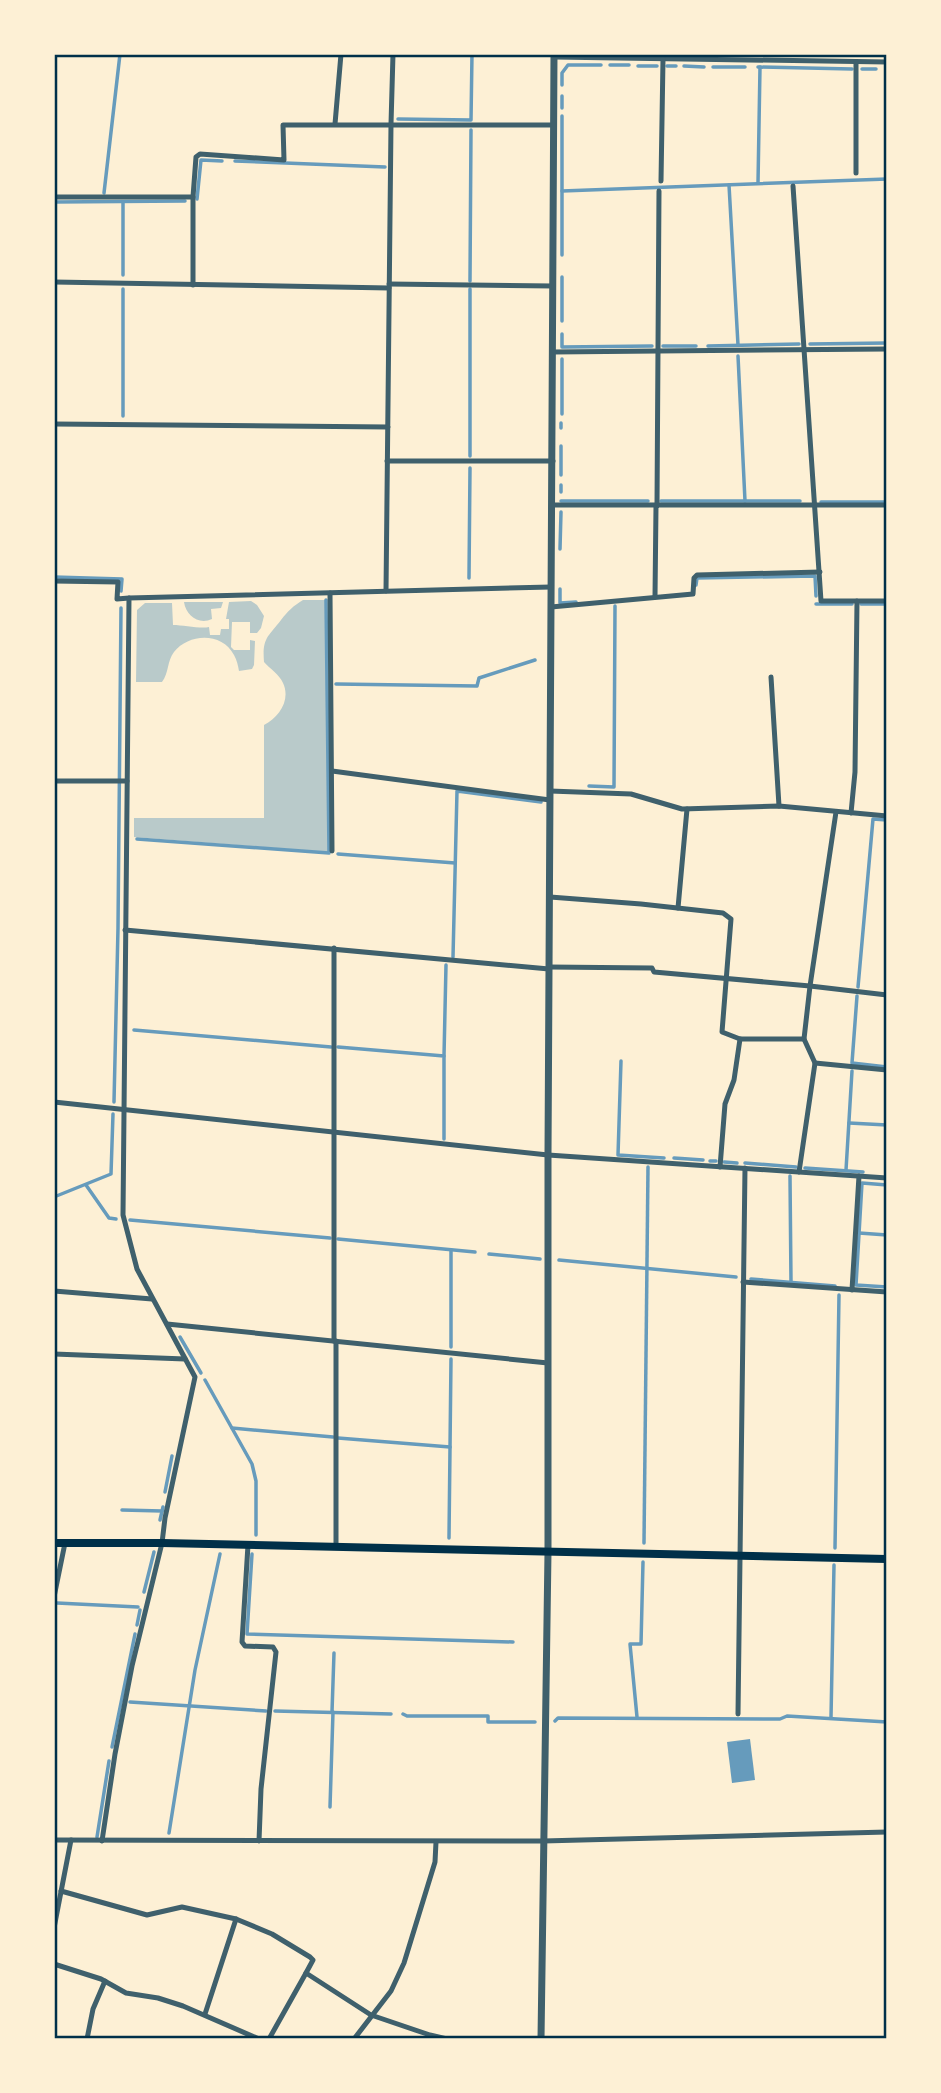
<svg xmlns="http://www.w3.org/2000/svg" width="941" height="2093" viewBox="0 0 941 2093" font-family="'Source Sans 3',sans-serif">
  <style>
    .green { fill: #b9caca }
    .water { fill: #669bbc }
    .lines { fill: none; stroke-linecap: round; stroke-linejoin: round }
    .stream { stroke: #669bbc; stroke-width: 3.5 }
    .minor { stroke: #3f606c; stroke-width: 5 }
    .tertiary { stroke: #3f606c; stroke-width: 7 }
    .secondary { stroke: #003049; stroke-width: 8 }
    .neatline { fill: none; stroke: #003049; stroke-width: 2.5 }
  </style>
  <rect width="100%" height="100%" fill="#fdf0d5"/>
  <!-- green -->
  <g class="green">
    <path d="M303 600H325L328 852 134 837V818H264V725C279 717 291 700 283 683 279 674 270 669 264 662 262 638 268 637 281 620 288 611 293 606 303 600Z"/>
    <path d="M251 601 257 605 264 616 261 628 257 633H250V622H232L231 647 234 650H250V640L255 641 254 665 252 669 239 671C238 666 237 660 234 655 222 632 189 633 174 652 167 661 169 673 162 682H136L137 610 145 603H172L173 625C183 625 201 629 209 627L210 635H220L221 629H229V619H226L229 602Z"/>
    <path d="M223 602 221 608 211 609 212 619C199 625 186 616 184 602Z"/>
  </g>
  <!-- water -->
  <polygon class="water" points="750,1739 755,1780 732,1783 727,1742"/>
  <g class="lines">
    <!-- stream -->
    <g class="stream">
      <polyline points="610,65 629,65"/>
      <polyline points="638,66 657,66"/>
      <polyline points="667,66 676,66"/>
      <polyline points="684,66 704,67"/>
      <polyline points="713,67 745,67"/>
      <polyline points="758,67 852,69"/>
      <polyline points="862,69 876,69"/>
      <polyline points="562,85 562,73 568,65 601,65"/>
      <polyline points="562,96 562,108"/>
      <polyline points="562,116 562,255"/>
      <polyline points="398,119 471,120 472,54"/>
      <polyline points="235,161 385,167"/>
      <polyline points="758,183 760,67"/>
      <polyline points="729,185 738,345"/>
      <polyline points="562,191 887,179"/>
      <polyline points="104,193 120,54"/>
      <polyline points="197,199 201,160 222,161"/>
      <polyline points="54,202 185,201"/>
      <polyline points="123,275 123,202"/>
      <polyline points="562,277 562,321"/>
      <polyline points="470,281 471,130"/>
      <polyline points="562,334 562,347 652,346"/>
      <polyline points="810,344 887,343"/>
      <polyline points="663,346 696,346"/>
      <polyline points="708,346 799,344"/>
      <polyline points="738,356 745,501"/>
      <polyline points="562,414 562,359"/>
      <polyline points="123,416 123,289"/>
      <polyline points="561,423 561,428"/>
      <polyline points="470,456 470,289"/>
      <polyline points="561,475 561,446"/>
      <polyline points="561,492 561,485"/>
      <polyline points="561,501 648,501"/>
      <polyline points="661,501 800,501"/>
      <polyline points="821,502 887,502"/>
      <polyline points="560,549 561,512"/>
      <polyline points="54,577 122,579 121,591"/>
      <polyline points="469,578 470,468"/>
      <polyline points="696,585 697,578 815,576 816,596"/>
      <polyline points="560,589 560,603 576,602"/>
      <polyline points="816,604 852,604"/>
      <polyline points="861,604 887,604"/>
      <polyline points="336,684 477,686 479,678 535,660"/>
      <polyline points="589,786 614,787 615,606"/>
      <polyline points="137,839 329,853 326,600"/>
      <polyline points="338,854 455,863"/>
      <polyline points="453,957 457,791 541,802"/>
      <polyline points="858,987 873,819 887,820"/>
      <polyline points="857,996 852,1063 887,1067"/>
      <polyline points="134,1030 331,1047"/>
      <polyline points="338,1047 444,1056 444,1139"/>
      <polyline points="444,1056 446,965"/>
      <polyline points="621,1061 618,1155 664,1158"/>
      <polyline points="114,1102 118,928 121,608"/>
      <polyline points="849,1123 887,1125"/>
      <polyline points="674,1158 703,1160"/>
      <polyline points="710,1161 716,1161"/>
      <polyline points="724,1162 737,1163"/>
      <polyline points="745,1163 796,1167"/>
      <polyline points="805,1168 863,1172"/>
      <polyline points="846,1170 852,1071"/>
      <polyline points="790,1176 791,1282"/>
      <polyline points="86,1185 109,1218 116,1219"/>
      <polyline points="887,1185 862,1183 856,1285 887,1287"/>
      <polyline points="54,1197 111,1174 113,1114"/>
      <polyline points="130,1220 330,1238"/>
      <polyline points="859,1233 887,1235"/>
      <polyline points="338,1239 475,1252"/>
      <polyline points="489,1254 540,1259"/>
      <polyline points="559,1260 736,1277"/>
      <polyline points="751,1279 835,1286"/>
      <polyline points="180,1337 201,1373"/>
      <polyline points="451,1347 451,1250"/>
      <polyline points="205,1380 252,1464 256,1481 256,1535"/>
      <polyline points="232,1428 333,1437"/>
      <polyline points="338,1438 450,1447"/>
      <polyline points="165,1492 172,1456"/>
      <polyline points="122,1510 162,1511"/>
      <polyline points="160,1520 163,1507"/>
      <polyline points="449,1538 451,1359"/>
      <polyline points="644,1543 648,1167"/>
      <polyline points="835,1548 839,1295"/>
      <polyline points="252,1554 247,1634 513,1642"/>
      <polyline points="144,1592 154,1552"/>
      <polyline points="57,1603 138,1607"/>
      <polyline points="137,1625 140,1610"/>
      <polyline points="130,1702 266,1711"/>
      <polyline points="275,1711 391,1714"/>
      <polyline points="332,1712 334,1653"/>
      <polyline points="403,1714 407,1716 488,1716 488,1722 535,1722"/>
      <polyline points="637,1717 630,1644 641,1644 643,1562"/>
      <polyline points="831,1717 834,1565"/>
      <polyline points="555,1721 558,1718 780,1719 787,1716 887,1722"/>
      <polyline points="112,1747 135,1634"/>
      <polyline points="330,1807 333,1712"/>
      <polyline points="169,1833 195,1670 220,1554"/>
      <polyline points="97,1837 109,1761"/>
    </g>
    <!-- minor -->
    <g class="minor">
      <polyline points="554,57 887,62"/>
      <polyline points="335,124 341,54"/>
      <polyline points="856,173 856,62"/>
      <polyline points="661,181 663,59"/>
      <polyline points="793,186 821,601 887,601"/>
      <polyline points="54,197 193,197"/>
      <polyline points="54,282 389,288"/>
      <polyline points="389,284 553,286"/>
      <polyline points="193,285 193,197 196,157 200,154 284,160 283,125 554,125"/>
      <polyline points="553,352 887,349"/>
      <polyline points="54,424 388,427"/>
      <polyline points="387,461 553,461"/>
      <polyline points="552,505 887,505"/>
      <polyline points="657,506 659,191"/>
      <polyline points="54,581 118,582 117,599 129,598"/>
      <polyline points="386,591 391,124 393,54"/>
      <polyline points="330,593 332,851"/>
      <polyline points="655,597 656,506"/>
      <polyline points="551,607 693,594 694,578 697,575 820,572"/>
      <polyline points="771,677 779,806"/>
      <polyline points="332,771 550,800"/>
      <polyline points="54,781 127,781"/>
      <polyline points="550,791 631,794 682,809 779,806 887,816"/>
      <polyline points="851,813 855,772 857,601"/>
      <polyline points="550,897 641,904 723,913 731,919 722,1032 740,1039 804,1039"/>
      <polyline points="678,908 687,809"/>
      <polyline points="125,930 549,969"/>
      <polyline points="334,948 334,1341"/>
      <polyline points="549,967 652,968 654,972 810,986 887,995"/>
      <polyline points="815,1063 887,1070"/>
      <polyline points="54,1102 548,1155 887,1178"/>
      <polyline points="720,1167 725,1104 734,1080 740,1039"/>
      <polyline points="799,1172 815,1063 804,1039 810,986 836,812"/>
      <polyline points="743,1282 887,1292"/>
      <polyline points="852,1290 859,1176"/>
      <polyline points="54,1291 152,1299"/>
      <polyline points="167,1324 548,1363"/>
      <polyline points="336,1341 336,1547"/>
      <polyline points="54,1354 185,1359"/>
      <polyline points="248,1545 242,1642 245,1646 273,1647 276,1652 261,1789 259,1841"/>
      <polyline points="54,1597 65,1543"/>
      <polyline points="738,1714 745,1168"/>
      <polyline points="54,1840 543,1841 887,1832"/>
      <polyline points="102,1841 115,1754 132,1666 162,1543 165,1518 195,1377 137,1269 123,1215 129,598 551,587"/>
      <polyline points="61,1891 147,1915 182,1907 236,1919 272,1934 310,1957 313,1960 306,1973 371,2015 430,2035 447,2039"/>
      <polyline points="54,1928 71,1840"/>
      <polyline points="54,1964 101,1979 126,1993 158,1998 183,2006 259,2039"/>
      <polyline points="205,2014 236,1919"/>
      <polyline points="87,2039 93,2009 105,1981"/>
      <polyline points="269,2039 306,1973"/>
      <polyline points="354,2039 391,1991 404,1963 435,1862 436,1842"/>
    </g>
    <!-- tertiary -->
    <polyline class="tertiary" points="541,2039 548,1552 548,1155 554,54"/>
    <!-- secondary -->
    <polyline class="secondary" points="54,1543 162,1543 887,1559"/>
  </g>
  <!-- border -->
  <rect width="941" height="2093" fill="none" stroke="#fdf0d5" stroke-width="112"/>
  <rect x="56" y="56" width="829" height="1981" class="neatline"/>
</svg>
